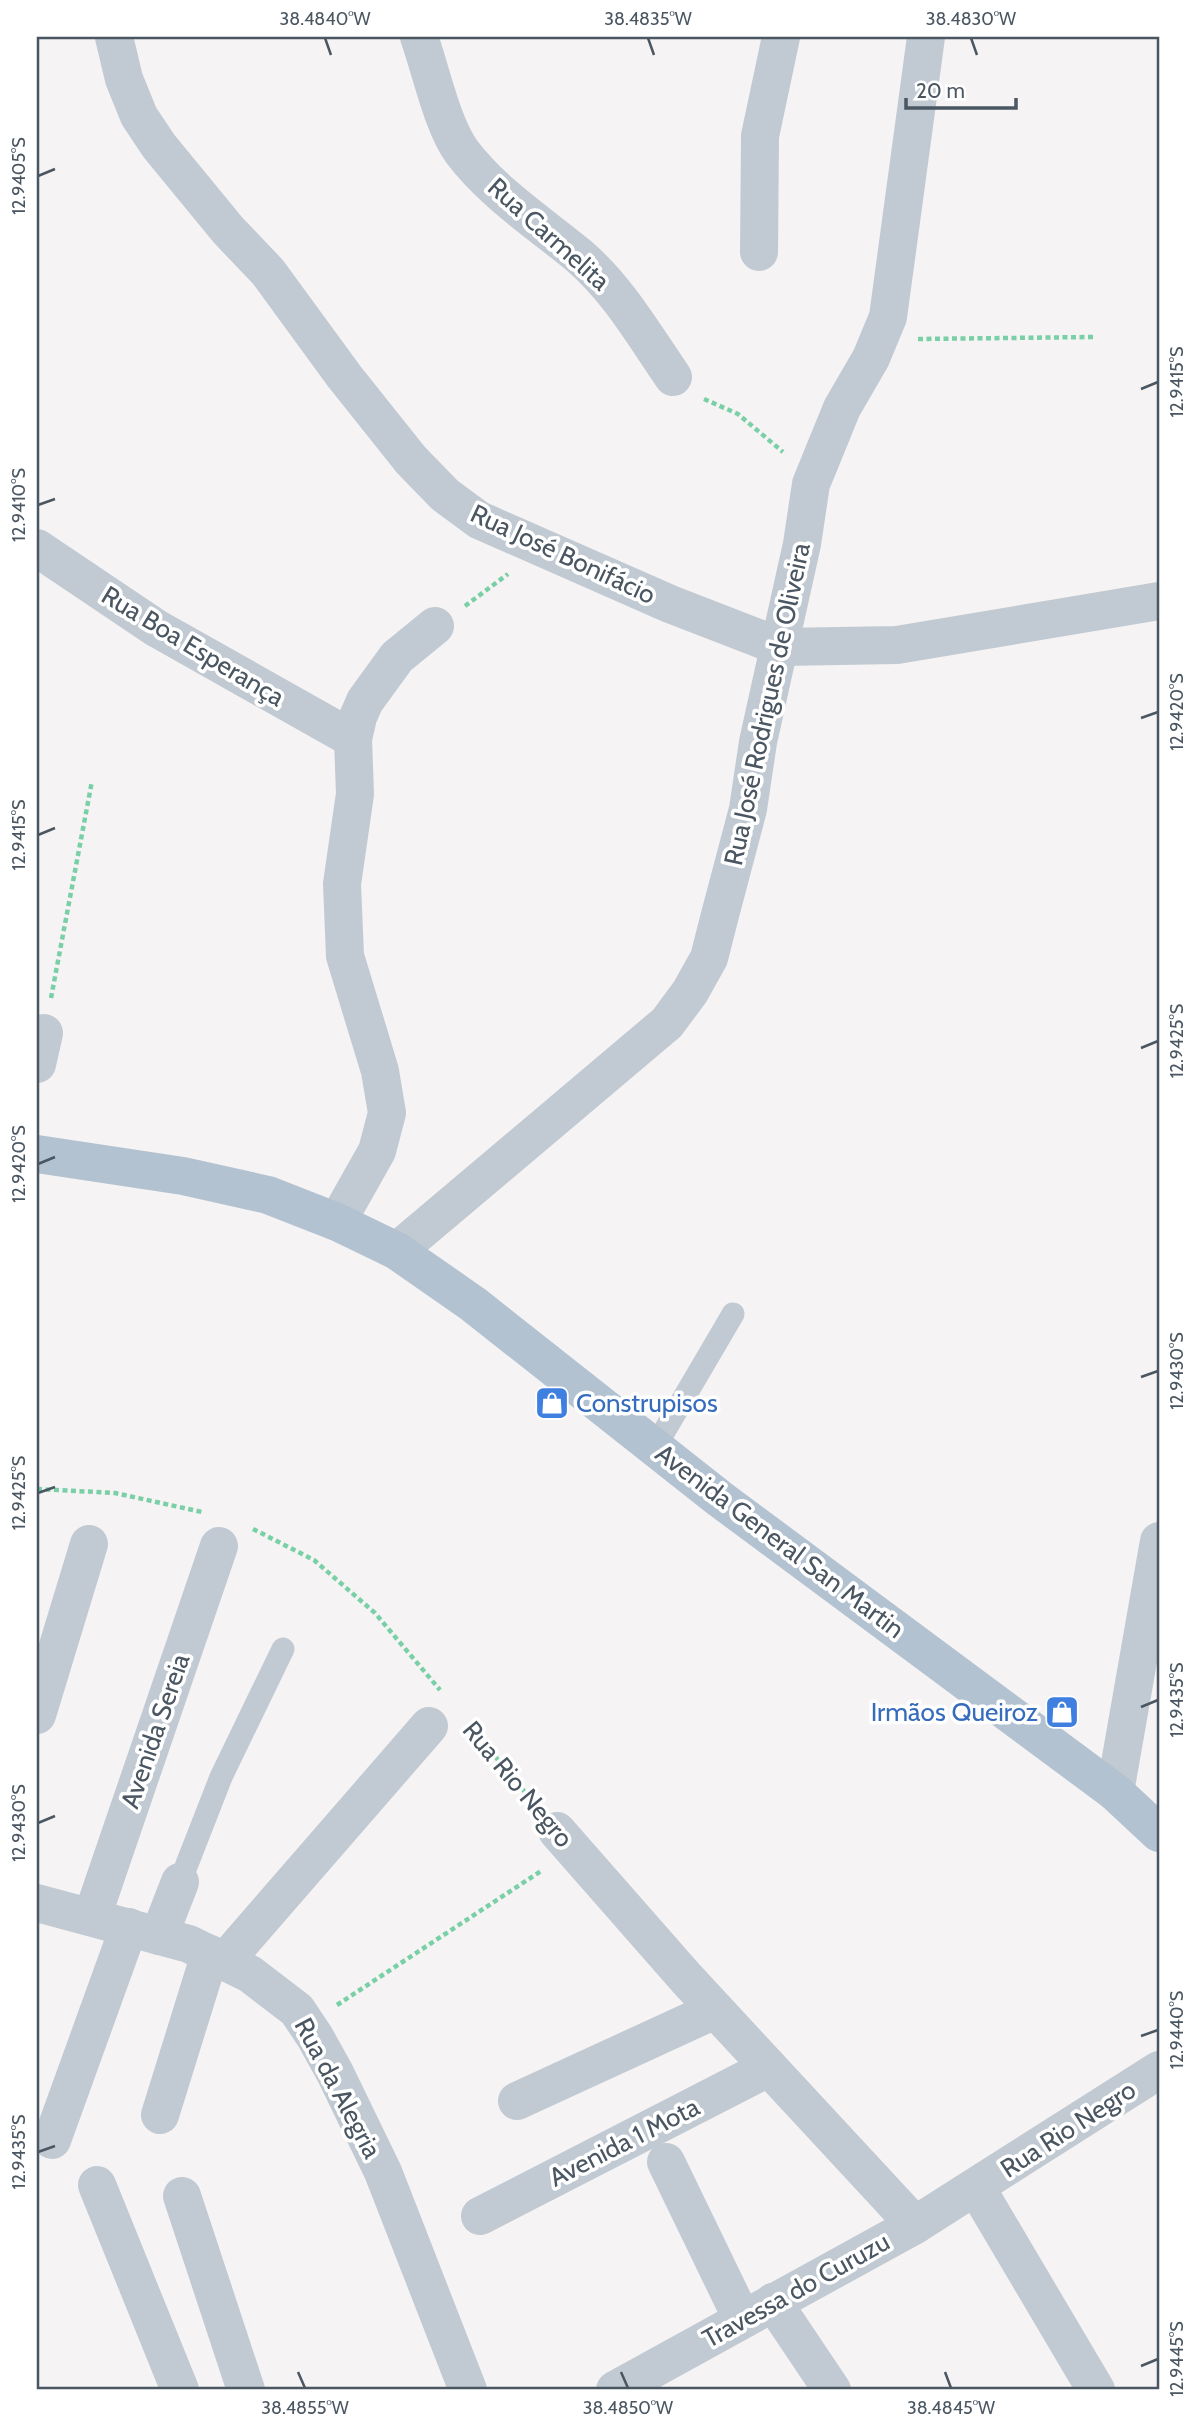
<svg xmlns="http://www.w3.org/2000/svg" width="1196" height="2427" viewBox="0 0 1196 2427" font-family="Cabin,sans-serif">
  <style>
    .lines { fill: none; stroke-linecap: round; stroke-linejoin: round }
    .path { stroke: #7ad0a6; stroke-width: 4.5; stroke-dasharray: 5 3.5; stroke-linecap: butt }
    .service { stroke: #c1cad2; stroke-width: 23 }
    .minor { stroke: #c1cad2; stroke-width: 38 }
    .tertiary { stroke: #c1cad2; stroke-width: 38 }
    .primary { stroke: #b3c2d1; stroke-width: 38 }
    .ticks { fill: none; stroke: #4a5661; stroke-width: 2.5 }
    .labels { text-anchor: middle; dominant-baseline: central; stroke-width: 7; stroke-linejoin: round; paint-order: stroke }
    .street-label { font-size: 26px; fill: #4a5661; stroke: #fff }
    .shop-label { font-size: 26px; fill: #366cbe; stroke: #fff; text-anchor: start }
    .neatline { fill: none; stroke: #4a5661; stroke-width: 2.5 }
    .ticks-label { font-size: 18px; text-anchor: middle; fill: #4a5661 }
  </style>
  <rect width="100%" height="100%" fill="#f5f3f3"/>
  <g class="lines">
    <!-- path -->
    <g class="path">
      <polyline points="918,339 1094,337"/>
      <polyline points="704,399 738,414 783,452"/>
      <polyline points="465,606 508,574"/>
      <polyline points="51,998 92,781"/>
      <polyline points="37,1489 115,1493 202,1512"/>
      <polyline points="253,1529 314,1560 375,1613 440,1690"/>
      <polyline points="468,1724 534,1803"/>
      <polyline points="337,2005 541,1871"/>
    </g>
    <!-- service -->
    <g class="service">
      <polyline points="655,1447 733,1314"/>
      <polyline points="180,1882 221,1777 283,1649"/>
    </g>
    <!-- minor -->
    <g class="minor">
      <polyline points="114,37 124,79 139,116 159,146 228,230 268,272 344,376 411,460 445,495 479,520 670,604 781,647 897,645 1159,601"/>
      <path d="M419 37C431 70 442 125 462 152 493 193 539 223 578 255 618 289 644 335 673 377"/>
      <polyline points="759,252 760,136 781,37"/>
      <polyline points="37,548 156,628 353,739"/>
      <polyline points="37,1064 44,1033"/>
      <polyline points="337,1222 377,1151 387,1113 380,1071 345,956 342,884 355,794 353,739 358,717 365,701 397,657 435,626"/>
      <polyline points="397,1251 667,1023 690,992 709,958 720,915 748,809 758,742 802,544 811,484 842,408 871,358 888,317 926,37"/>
      <polyline points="37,1715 89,1544"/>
      <polyline points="1115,1792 1159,1541"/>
      <polyline points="557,1831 686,1978 915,2225"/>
      <polyline points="37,1903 189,1944 250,1974 297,2010 315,2037 335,2073 383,2172 468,2390"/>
      <polyline points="92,1917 219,1546"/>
      <polyline points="159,1936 180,1882"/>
      <polyline points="225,1961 429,1726"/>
      <polyline points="517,2101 715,2010"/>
      <polyline points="160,2115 210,1954"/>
      <polyline points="52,2140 129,1927"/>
      <polyline points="666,2162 742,2319"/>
      <polyline points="97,2185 180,2390"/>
      <polyline points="976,2187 1096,2390"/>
      <polyline points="182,2196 246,2390"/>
      <polyline points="480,2216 768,2068"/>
      <polyline points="773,2302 832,2390"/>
    </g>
    <!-- tertiary -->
    <polyline class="tertiary" points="615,2390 915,2225 1159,2070"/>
    <!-- primary -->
    <polyline class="primary" points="37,1154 183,1176 268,1195 337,1222 397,1251 473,1304 720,1499 1115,1792 1159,1833"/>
  </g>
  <!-- ticks -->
  <path class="ticks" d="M325 38 331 55M648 38 654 55M971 38 977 55M38 176 55 169M1141 389 1158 382M38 505 55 499M1141 718 1158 712M38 835 55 828M1141 1048 1158 1041M38 1164 55 1157M1141 1377 1158 1371M38 1493 55 1487M1141 1707 1158 1700M38 1823 55 1816M1141 2036 1158 2030M38 2152 55 2146M1141 2366 1158 2359M298 2372 305 2388M621 2372 628 2388M945 2372 951 2388"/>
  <!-- icons -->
  <defs>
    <g id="shop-square" transform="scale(1.75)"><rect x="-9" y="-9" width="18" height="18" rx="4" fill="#3f7fe0" stroke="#fff"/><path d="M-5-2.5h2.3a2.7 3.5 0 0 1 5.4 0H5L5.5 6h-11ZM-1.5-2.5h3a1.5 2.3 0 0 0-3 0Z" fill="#fff"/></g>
  </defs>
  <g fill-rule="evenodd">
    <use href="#shop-square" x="552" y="1403"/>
    <use href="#shop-square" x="1062" y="1712"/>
  </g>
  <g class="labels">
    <!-- street labels -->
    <g class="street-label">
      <text transform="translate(549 234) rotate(42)">Rua Carmelita</text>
      <text transform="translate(563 554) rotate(25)">Rua José Bonifácio</text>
      <text transform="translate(193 646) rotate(31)">Rua Boa Esperança</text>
      <text transform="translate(767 704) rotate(-78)">Rua José Rodrigues de Oliveira</text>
      <text transform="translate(780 1541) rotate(37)">Avenida General San Martin</text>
      <text transform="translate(155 1731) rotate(-71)">Avenida Sereia</text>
      <text transform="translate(518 1784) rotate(50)">Rua Rio Negro</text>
      <text transform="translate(338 2088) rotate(62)">Rua da Alegria</text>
      <text transform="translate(1068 2129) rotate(-33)">Rua Rio Negro</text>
      <text transform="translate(624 2142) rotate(-27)">Avenida 1 Mota</text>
      <text transform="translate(796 2290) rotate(-29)">Travessa do Curuzu</text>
    </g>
    <!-- shop labels -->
    <g class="shop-label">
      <text x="576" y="1403">Construpisos</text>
      <text x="1038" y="1712" text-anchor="end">Irmãos Queiroz</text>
    </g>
  </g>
  <!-- border -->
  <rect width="1196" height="2427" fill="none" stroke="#ffffff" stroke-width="77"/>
  <!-- scale -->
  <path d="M906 98v10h110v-10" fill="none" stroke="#4a5661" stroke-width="3.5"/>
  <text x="916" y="98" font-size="21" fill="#4a5661" stroke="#ffffff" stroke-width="5" paint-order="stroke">20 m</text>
  <rect x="38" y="38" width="1120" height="2350" class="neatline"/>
  <g class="ticks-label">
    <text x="325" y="25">38.4840°W</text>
    <text x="648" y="25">38.4835°W</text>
    <text x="971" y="25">38.4830°W</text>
    <text transform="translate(19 176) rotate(-90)" y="6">12.9405°S</text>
    <text transform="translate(1177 382) rotate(-90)" y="6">12.9415°S</text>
    <text transform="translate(19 505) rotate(-90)" y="6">12.9410°S</text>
    <text transform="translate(1177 712) rotate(-90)" y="6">12.9420°S</text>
    <text transform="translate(19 835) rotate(-90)" y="6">12.9415°S</text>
    <text transform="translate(1177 1041) rotate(-90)" y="6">12.9425°S</text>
    <text transform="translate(19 1164) rotate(-90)" y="6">12.9420°S</text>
    <text transform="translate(1177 1371) rotate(-90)" y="6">12.9430°S</text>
    <text transform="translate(19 1493) rotate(-90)" y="6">12.9425°S</text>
    <text transform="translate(1177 1700) rotate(-90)" y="6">12.9435°S</text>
    <text transform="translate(19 1823) rotate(-90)" y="6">12.9430°S</text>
    <text transform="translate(1177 2030) rotate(-90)" y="6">12.9440°S</text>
    <text transform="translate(19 2152) rotate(-90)" y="6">12.9435°S</text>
    <text transform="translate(1177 2359) rotate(-90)" y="6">12.9445°S</text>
    <text x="305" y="2414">38.4855°W</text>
    <text x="628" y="2414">38.4850°W</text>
    <text x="951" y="2414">38.4845°W</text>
  </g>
</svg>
